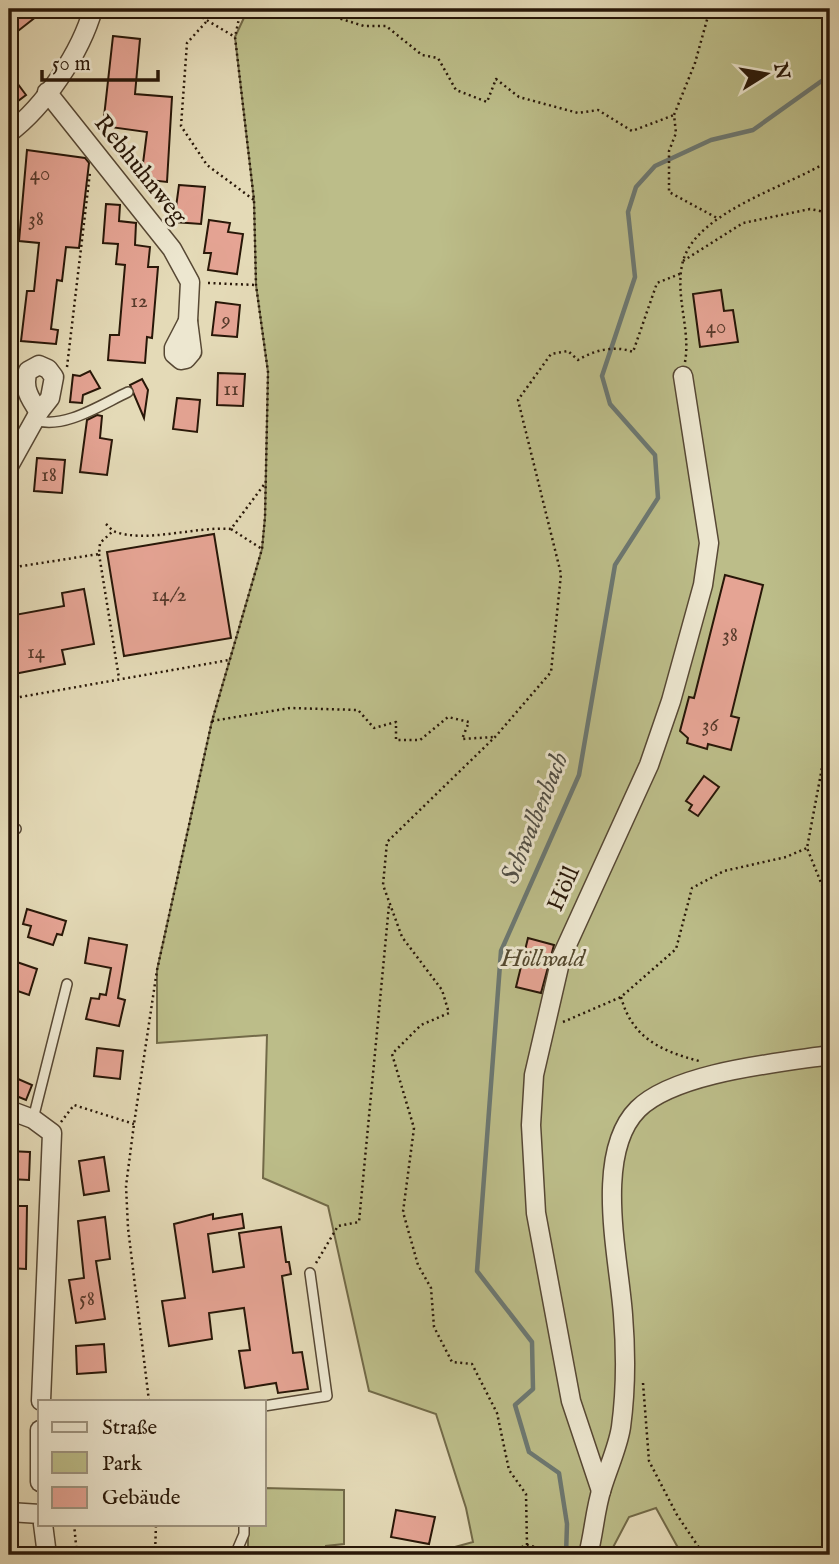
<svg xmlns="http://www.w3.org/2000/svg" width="839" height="1564" viewBox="0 0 839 1564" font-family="'IM FELL English',serif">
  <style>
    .green { fill: #bcbd89; stroke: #726a48; stroke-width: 2 }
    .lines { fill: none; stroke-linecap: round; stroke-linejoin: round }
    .stream { stroke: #6c7872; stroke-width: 4.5 }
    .building { fill: #e5a494; stroke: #281708; stroke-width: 2 }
    .service-casing { stroke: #574834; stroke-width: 12 }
    .minor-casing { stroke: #574834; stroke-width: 21 }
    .path { stroke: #281708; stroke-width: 2.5; stroke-dasharray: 2 3.5; stroke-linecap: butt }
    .service { stroke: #ede7d0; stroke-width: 9 }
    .minor { stroke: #ede7d0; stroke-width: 18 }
    .labels { text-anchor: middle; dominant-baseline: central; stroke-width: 6; stroke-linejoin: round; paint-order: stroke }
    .number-label { font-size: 21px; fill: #573a2b }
    .street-label { font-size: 24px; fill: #281708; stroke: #ede7d0 }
    .park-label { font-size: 24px; font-style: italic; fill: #54492f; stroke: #ede7d0 }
    .water-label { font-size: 26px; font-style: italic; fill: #504f46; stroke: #ede7d0 }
  </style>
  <rect width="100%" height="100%" fill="#e4dab7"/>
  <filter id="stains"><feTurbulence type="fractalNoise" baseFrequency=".00286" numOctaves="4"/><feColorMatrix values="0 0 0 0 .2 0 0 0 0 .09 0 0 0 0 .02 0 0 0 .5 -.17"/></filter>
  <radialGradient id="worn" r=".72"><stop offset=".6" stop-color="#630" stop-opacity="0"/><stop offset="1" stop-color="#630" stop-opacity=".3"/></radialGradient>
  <!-- green -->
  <g class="green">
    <polygon points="248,9 830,9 830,1555 682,1555 656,1508 629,1517 609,1555 426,1555 473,1542 466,1508 436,1414 369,1391 328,1206 263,1178 267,1035 157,1043 157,970 212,721 262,549 265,517 268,372 256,285 254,200 235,37"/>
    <polygon points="264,1488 344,1490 344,1544 326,1546 326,1551 248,1551 248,1524 264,1524"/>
  </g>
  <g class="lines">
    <!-- stream -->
    <polyline class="stream" points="566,1555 567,1524 559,1473 529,1452 515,1405 533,1389 532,1342 477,1271 501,951 579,775 615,565 658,498 655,455 610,404 602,376 635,277 628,212 636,187 655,166 711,140 753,130 830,75"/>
  </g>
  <!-- building -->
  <g class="building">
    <polygon points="9,9 46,9 9,38"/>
    <polygon points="113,36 140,39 135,94 172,97 167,182 141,179 147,132 103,126"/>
    <polygon points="9,72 26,95 14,104 9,97"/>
    <polygon points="27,150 85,158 89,163 79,248 66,247 62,281 57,280 51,329 58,330 56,344 21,341 27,291 34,291 39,243 19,241"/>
    <polygon points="179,185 205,187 201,224 174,222"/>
    <polygon points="106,204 120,205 119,221 136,223 135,245 150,247 148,267 158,267 152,338 147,337 145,363 108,360 110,335 119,335 125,265 116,264 118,244 103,243"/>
    <polygon points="209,220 230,223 228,232 243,234 237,274 208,270 211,253 204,253"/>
    <polygon points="721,290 724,311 733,310 738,342 700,347 693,294"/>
    <polygon points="216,302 240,305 237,337 212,335"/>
    <polygon points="90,371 100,388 83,395 82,403 70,402 73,375 80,376"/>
    <polygon points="218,373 245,374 243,406 217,405"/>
    <polygon points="142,379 148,390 144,418 130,385"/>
    <polygon points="177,398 200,400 197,432 173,429"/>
    <polygon points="97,415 102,416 100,438 112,440 107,475 80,472 87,420"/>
    <polygon points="37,458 65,460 62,493 34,491"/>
    <polygon points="214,534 231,638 124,656 107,552"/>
    <polygon points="725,575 763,585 731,716 739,718 731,750 708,744 707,749 687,743 688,738 680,731 689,697 694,698"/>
    <polygon points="84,589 94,644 62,650 65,664 9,675 9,616 64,606 62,593"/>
    <polygon points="704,776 719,787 698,816 689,810 692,805 686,801"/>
    <polygon points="27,909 66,921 62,935 57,934 53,945 28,937 31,926 23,924"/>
    <polygon points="89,938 127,945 118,998 125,1000 119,1026 86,1019 91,998 99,999 100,994 106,995 111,968 85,963"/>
    <polygon points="528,938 554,945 541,993 516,987"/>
    <polygon points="11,960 37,969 29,995 9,988"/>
    <polygon points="97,1048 123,1051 120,1079 94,1076"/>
    <polygon points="9,1075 32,1085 26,1100 9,1093"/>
    <polygon points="9,1151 30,1152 29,1180 9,1179"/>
    <polygon points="104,1157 109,1191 84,1195 79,1161"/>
    <polygon points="9,1206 27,1206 26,1269 9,1268"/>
    <polygon points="213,1214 213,1219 242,1214 244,1228 208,1234 213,1272 244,1267 239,1233 281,1227 286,1262 289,1262 291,1274 282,1276 293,1353 302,1352 308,1389 278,1393 276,1383 245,1388 239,1351 250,1350 244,1308 209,1313 212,1339 169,1346 162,1301 185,1298 174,1224"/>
    <polygon points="105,1217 110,1259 96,1261 105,1319 76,1323 69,1280 84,1278 78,1221"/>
    <polygon points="104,1344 106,1372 77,1374 76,1346"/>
    <polygon points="396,1510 435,1517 429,1544 391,1537"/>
  </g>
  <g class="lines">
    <!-- service casing -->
    <g class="service-casing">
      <g id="service">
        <polyline points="9,114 17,127"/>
        <path d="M35 420C64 430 102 404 128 392"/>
        <polyline points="9,826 16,829"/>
        <polyline points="33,1119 67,984"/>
        <polyline points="264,1406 327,1396 310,1273"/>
        <polyline points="235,1555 244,1534 244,1524"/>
      </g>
    </g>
    <!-- minor casing -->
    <g class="minor-casing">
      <g id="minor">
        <polyline points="47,92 172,249 190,282 188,321"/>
        <path d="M9 133C45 106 81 52 93 9"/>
        <polygon points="188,321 192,352 186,359 181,360 174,354 174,348"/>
        <path d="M39 365 48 369 54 377 50 398 39 412C30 399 22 387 28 371Z"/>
        <polyline points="9,466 39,412"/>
        <polyline points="9,1110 33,1119 52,1133 41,1401"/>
        <polyline points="40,1430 40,1482"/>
        <polyline points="601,1491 571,1401 536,1213 531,1125 534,1075 561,958 649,765 671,701 703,585 709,543 683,376"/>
        <polyline points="9,1512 40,1514"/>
        <polyline points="43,1524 47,1555"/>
        <path d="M588 1555C594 1533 595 1509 602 1488 608 1468 618 1447 621 1427 626 1390 626 1352 623 1315 619 1258 593 1154 638 1109 676 1072 778 1063 830 1055"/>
      </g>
    </g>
    <!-- path -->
    <g class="path">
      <polyline points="188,9 235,37"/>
      <polyline points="309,9 364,26 386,26 422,55 438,58 456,90 487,102 496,79 519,97 578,113 598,110 632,131 674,115"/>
      <polyline points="710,9 695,63 674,115 676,133 669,151 669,192 717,218"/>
      <polyline points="206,22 187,43 181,126 207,165 254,200"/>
      <polyline points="683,261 743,223 810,209 830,213"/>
      <polyline points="208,283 256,285"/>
      <path d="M685 362C691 329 674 294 683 261 697 211 790 186 830 160"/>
      <polyline points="67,367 90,172"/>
      <polyline points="106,524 113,531"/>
      <polyline points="231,529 262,549"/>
      <polyline points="99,554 119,678"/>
      <path d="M9 568 99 554 100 543 113 531C145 544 195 526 231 529L266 482"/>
      <polyline points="9,699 229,660"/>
      <polyline points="212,721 290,708 358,710 374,728 396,722 396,740 420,740 448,717 469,722 462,739 494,737"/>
      <polyline points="830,725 807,848 830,905"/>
      <path d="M621 997C632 1038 661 1051 699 1061"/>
      <polyline points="563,1022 621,997 676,949 692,888 724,871 786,857 807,848"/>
      <polyline points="61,1122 74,1105 134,1124"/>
      <polyline points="316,1263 338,1226 359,1222 389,905"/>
      <polyline points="643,1383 649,1461 677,1515 704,1555"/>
      <polyline points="149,1401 128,1228 126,1186 134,1124 157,970 212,721 262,549 265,517 268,372 256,285 254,200 235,37 241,9"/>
      <polyline points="74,1524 77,1555"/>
      <path d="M527 1545 526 1494 509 1470 497 1413 472 1364 452 1362 434 1327 431 1288 418 1265 403 1212 414 1128 392 1054 421 1025 449 1013 442 990 402 937 383 885 387 842 496 736 551 672 561 574 518 400 551 354 568 351 578 360C594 350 615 345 633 352L657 283 682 273"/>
      <polyline points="155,1555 156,1524"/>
      <polyline points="501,1555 527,1545 565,1555"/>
    </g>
    <!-- service -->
    <use href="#service" class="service"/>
    <!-- minor -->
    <use href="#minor" class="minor"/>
  </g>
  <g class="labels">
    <!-- number labels -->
    <g class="number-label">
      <text x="40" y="174">40</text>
      <text x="36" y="219">38</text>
      <text x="139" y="301">12</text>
      <text x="226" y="320">9</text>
      <text x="716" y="327">40</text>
      <text x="231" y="389">11</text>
      <text x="49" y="475">18</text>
      <text x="169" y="595">14/2</text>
      <text x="730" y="635">38</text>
      <text x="36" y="652">14</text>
      <text x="710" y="725">36</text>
      <text x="87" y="1299">58</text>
    </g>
    <!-- street labels -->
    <g class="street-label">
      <text transform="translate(140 170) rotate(51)">Rebhuhnweg</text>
      <text transform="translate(564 889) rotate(-66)">Höll</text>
    </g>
    <!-- park labels -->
    <g class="park-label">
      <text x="543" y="959">Höllwald</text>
    </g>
    <!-- water labels -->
    <g class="water-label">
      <text transform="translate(535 818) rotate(-68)">Schwalbenbach</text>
    </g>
  </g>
  <!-- margin -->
  <rect width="839" height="1564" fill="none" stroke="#e4dab7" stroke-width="35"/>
  <rect x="10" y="10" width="818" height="1543" fill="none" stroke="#281708" stroke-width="3.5"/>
  <rect x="18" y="18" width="804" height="1529" fill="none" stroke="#281708" stroke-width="2"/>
  <!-- legend -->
  <rect x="38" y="1400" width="228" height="126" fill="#ede7d0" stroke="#9e9480" stroke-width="2"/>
  <rect x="52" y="1422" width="35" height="10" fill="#ede7d0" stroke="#9e9480" stroke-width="2"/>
  <text x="102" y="1434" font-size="21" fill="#281708">Straße</text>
  <rect x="52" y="1452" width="35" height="21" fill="#bcbd89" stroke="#9e9480" stroke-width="2"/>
  <text x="102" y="1470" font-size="21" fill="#281708">Park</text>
  <rect x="52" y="1487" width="35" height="21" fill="#e5a494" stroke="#9e9480" stroke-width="2"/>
  <text x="102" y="1504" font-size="21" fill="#281708">Gebäude</text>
  <!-- north arrow -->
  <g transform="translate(766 74) rotate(79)" stroke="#ede7d0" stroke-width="5" paint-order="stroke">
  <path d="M0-5L12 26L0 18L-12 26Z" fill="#281708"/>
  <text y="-10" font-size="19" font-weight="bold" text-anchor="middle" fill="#281708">N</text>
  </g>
  <!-- scale -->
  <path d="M42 70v10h116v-10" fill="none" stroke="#281708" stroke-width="3.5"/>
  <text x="52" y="70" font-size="21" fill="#281708" stroke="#ede7d0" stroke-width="5" paint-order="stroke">50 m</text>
  <rect width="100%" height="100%" filter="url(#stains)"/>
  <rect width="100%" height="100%" fill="url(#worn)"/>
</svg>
